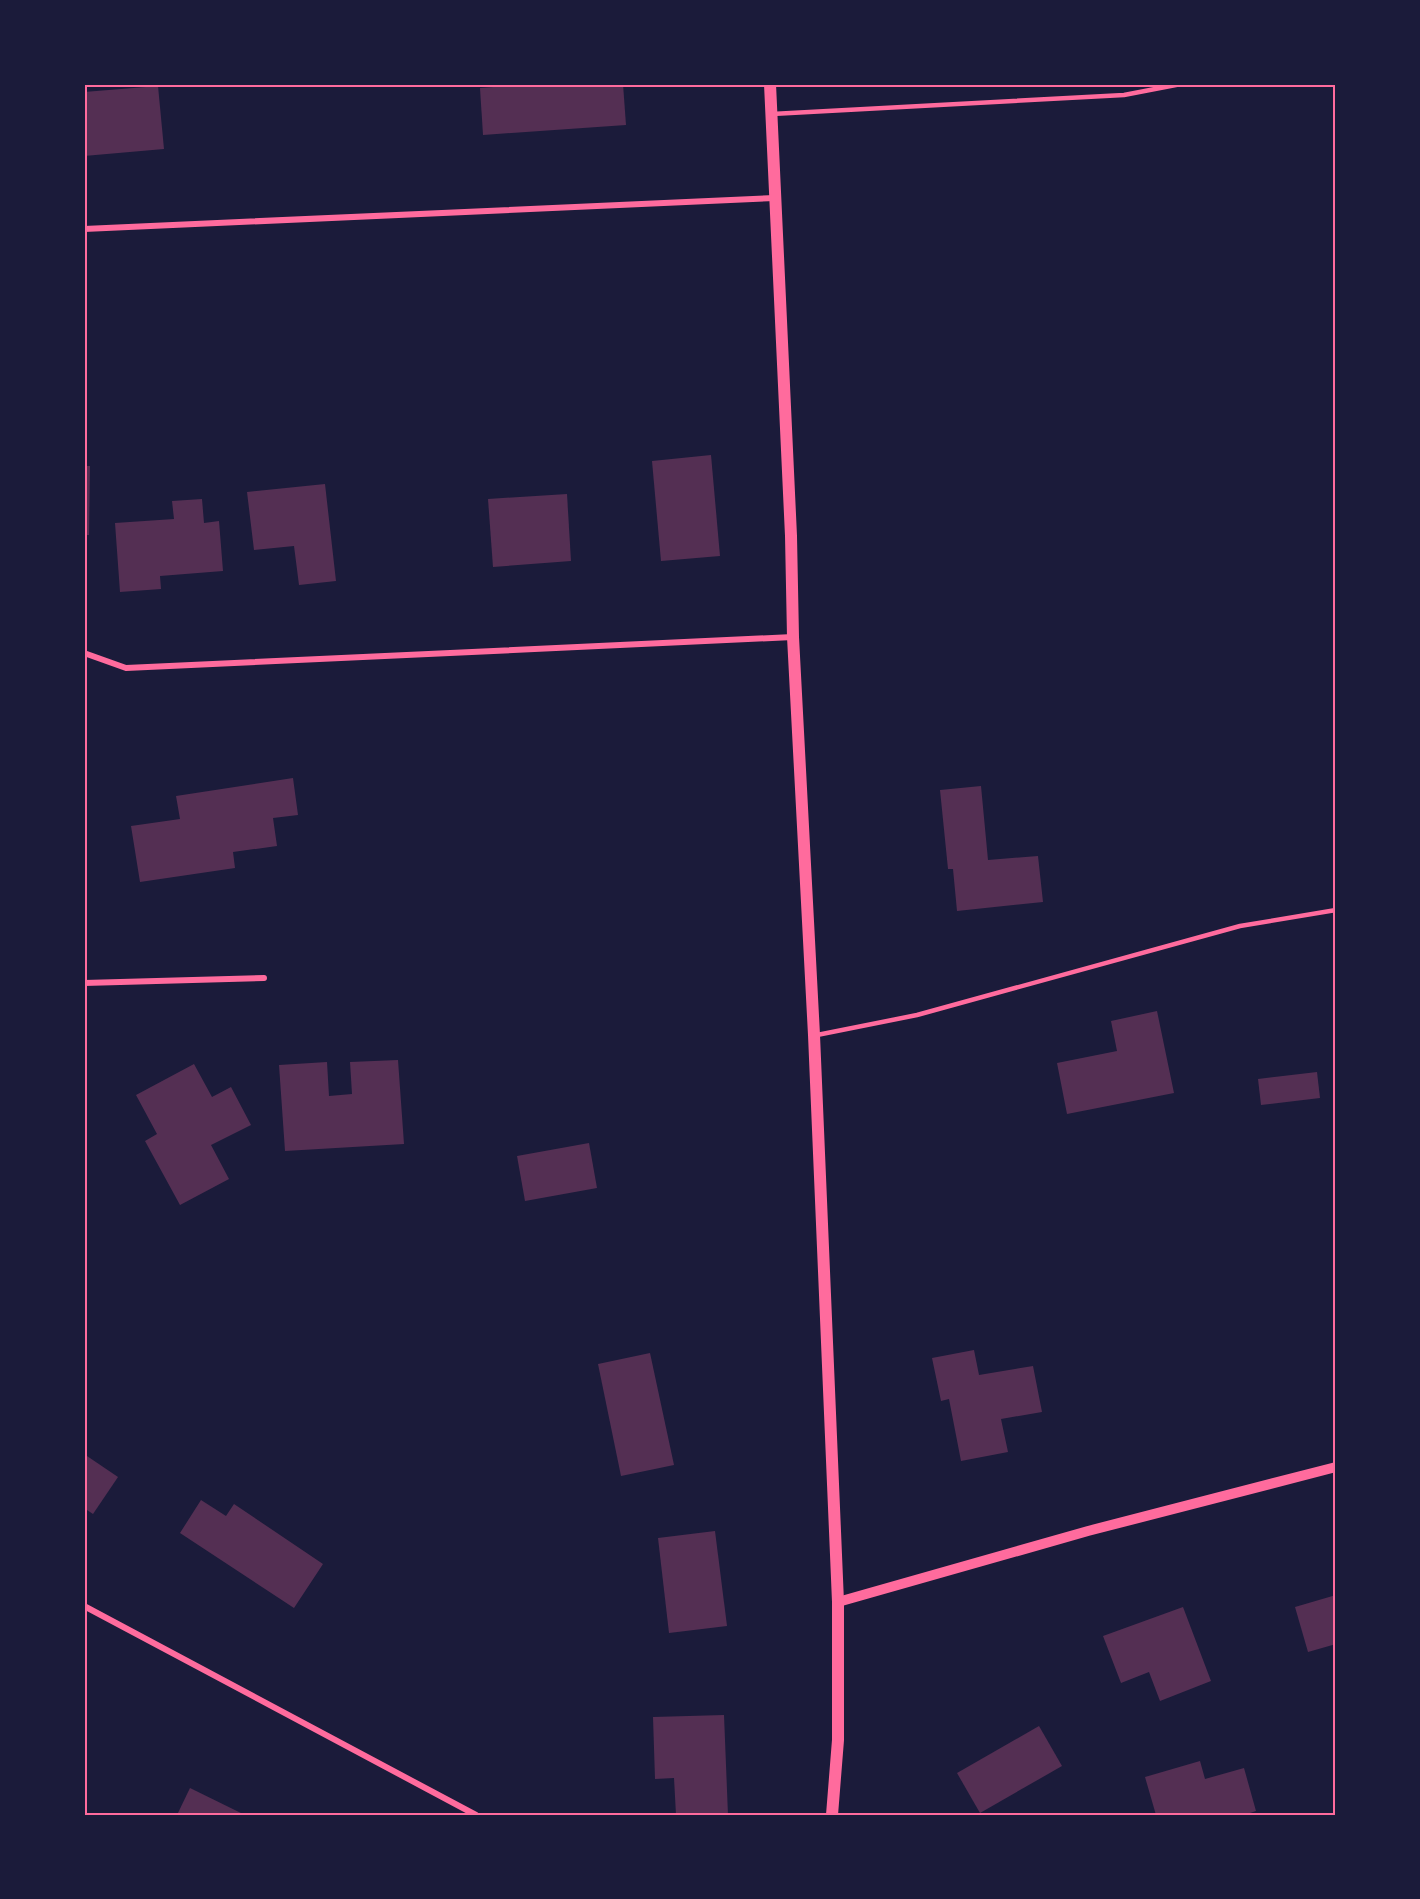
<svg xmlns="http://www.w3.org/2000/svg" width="1420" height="1899" viewBox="0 0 1420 1899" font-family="'Varela Round',sans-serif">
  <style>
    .building { fill: #542f53 }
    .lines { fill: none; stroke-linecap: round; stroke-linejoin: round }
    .service { stroke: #ff6b9d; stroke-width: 4.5 }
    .minor { stroke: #ff6b9d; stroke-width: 6 }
    .tertiary { stroke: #ff6b9d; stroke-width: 10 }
    .secondary { stroke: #ff6b9d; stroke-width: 12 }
    .neatline { fill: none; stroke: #ff6b9d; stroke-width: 2 }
  </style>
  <rect width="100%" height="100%" fill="#1b1b3a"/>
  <!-- building -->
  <g class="building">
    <polygon points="532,84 623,84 626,125 483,135 480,88"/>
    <polygon points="158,86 164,149 84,156 84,92"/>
    <polygon points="711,455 720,556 661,561 652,461"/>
    <polygon points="84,466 90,466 89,535 84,535"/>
    <polygon points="325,484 336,581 299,585 294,546 254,550 247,492"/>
    <polygon points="567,494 571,561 493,567 488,499"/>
    <polygon points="202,499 204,523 219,521 223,571 160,576 161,589 120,592 115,523 174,519 172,501"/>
    <polygon points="293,778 298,815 273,818 277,846 233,852 235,868 140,882 131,826 180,819 176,796"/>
    <polygon points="981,786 988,860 1038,856 1043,902 957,911 953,869 948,869 940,790"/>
    <polygon points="1157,1011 1174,1093 1067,1114 1057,1063 1117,1051 1111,1021"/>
    <polygon points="398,1060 404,1144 285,1151 279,1065 327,1062 329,1096 352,1094 350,1062"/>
    <polygon points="194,1064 212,1097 231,1087 251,1125 211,1145 229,1179 180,1205 145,1141 157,1134 136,1095"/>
    <polygon points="1317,1072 1320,1098 1261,1105 1258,1079"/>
    <polygon points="589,1143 597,1188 525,1201 517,1156"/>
    <polygon points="974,1350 979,1375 1033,1366 1042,1412 1001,1419 1008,1452 961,1461 949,1399 941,1401 932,1358"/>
    <polygon points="650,1353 674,1465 621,1476 598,1364"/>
    <polygon points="84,1454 118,1477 93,1514 84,1508"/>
    <polygon points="201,1500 226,1516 234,1504 323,1564 294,1608 180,1533"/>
    <polygon points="715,1531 727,1626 669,1633 658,1538"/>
    <polygon points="1336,1595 1336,1644 1308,1652 1295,1607"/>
    <polygon points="1183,1607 1211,1681 1160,1701 1149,1672 1121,1683 1103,1636"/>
    <polygon points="724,1715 728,1815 676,1815 674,1778 655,1779 653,1717"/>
    <polygon points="1039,1726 1062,1766 980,1813 957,1773"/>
    <polygon points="1200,1761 1205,1779 1244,1768 1256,1811 1244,1815 1156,1815 1145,1777"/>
    <polygon points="190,1788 245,1815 177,1815"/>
  </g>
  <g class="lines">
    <!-- service -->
    <g class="service">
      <polyline points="772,114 1124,95 1181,84"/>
      <polyline points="817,1035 917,1015 1240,926 1336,910"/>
    </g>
    <!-- minor -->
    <g class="minor">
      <polyline points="84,229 775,198"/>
      <polyline points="84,653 126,668 793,637"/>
      <polyline points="84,983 264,978"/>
      <polyline points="84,1606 476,1815"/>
    </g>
    <!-- tertiary -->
    <polyline class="tertiary" points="838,1602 1088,1531 1336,1467"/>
    <!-- secondary -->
    <polyline class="secondary" points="770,84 791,536 793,637 814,1035 838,1602 838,1740 832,1815"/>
  </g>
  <!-- border -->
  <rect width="1420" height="1899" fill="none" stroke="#1b1b3a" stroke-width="171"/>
  <rect x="86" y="86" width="1248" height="1728" class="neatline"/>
</svg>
